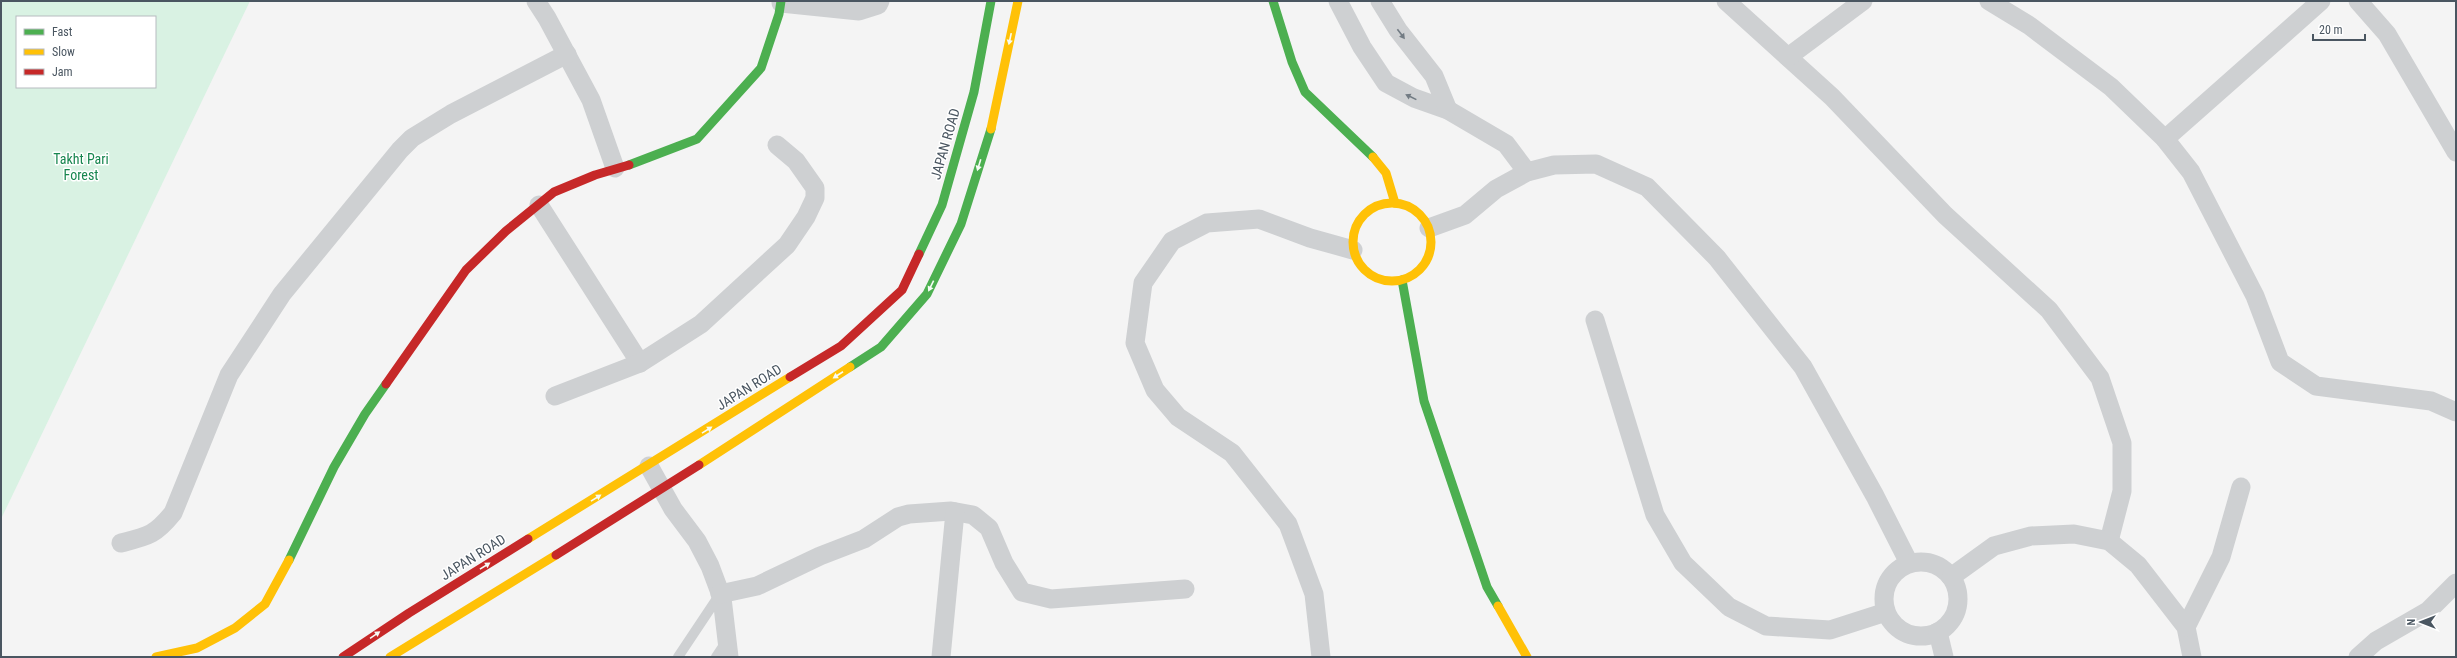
<svg xmlns="http://www.w3.org/2000/svg" width="2457" height="658" viewBox="0 0 2457 658" font-family="'Roboto Condensed',sans-serif">
  <style>
    .green { fill: #d9f2e3; fill-rule: evenodd }
    .lines { fill: none; stroke-linecap: round; stroke-linejoin: round }
    .lane { stroke: #ced0d2; stroke-width: 10 }
    .street { stroke: #ced0d2; stroke-width: 19 }
    .fast { stroke: #4caf50; stroke-width: 9 }
    .slow { stroke: #ffc107; stroke-width: 9 }
    .jam { stroke: #c62828; stroke-width: 9 }
    .oneway { fill: #727b83 }
    .oneway2 { fill: #f6fbf6 }
    .labels { text-anchor: middle; dominant-baseline: central; stroke-width: 3; stroke-linejoin: round; paint-order: stroke }
    .street-label { font-size: 14px; fill: #4a5661; stroke: #fff }
    .park-label { font-size: 14px; fill: #17864f; stroke: #fff }
  </style>
  <rect width="100%" height="100%" fill="#f4f4f4"/>
  <!-- green -->
  <path class="green" d="M1 1H250L1 519ZM17 17H155V87H17Z"/>
  <g class="lines">
    <!-- lane -->
    <g class="lane">
      <polyline points="678,657 720,594"/>
      <polyline points="716,657 726,642"/>
    </g>
    <!-- street -->
    <g class="street">
      <polyline points="536,1 547,18 591,100 615,168"/>
      <polyline points="1338,1 1362,47 1386,83 1414,98 1448,110 1506,144 1527,172"/>
      <polyline points="1380,1 1398,30 1434,76 1448,110"/>
      <polyline points="1726,1 1832,97 1945,215 2049,310 2100,378 2122,443 2122,491 2109,541"/>
      <polyline points="1989,1 2030,26 2111,87 2165,139 2191,172 2255,296 2280,362 2316,386 2431,401 2456,412"/>
      <polyline points="2358,1 2387,34 2456,152"/>
      <polyline points="781,3 859,11 878,5 880,1"/>
      <polyline points="1788,57 1863,1"/>
      <polyline points="2165,139 2321,1"/>
      <polyline points="539,205 640,363"/>
      <polyline points="1429,228 1465,215 1496,189 1527,172 1554,165 1596,164 1647,187 1717,258 1803,367 1875,496 1909,563"/>
      <polyline points="1595,320 1655,515 1683,563 1729,607 1766,626 1830,630 1886,612"/>
      <polyline points="555,396 640,363 701,324 787,245 806,217 815,198 815,188 796,161 777,145"/>
      <polyline points="649,466 673,509 697,541 710,566 722,598 729,657"/>
      <path d="M121 543C149 536 155 535 173 513L229 375 282 294 400 150 412 138 451 114 567 54"/>
      <circle cx="1921" cy="599" r="37"/>
      <polyline points="1951,577 1994,546 2031,536 2074,534 2109,541 2138,565 2186,627 2192,657"/>
      <polyline points="720,594 757,586 820,556 864,539 898,517 909,514 951,511 973,515 989,528 1004,563 1022,592 1051,599 1185,589"/>
      <polyline points="2186,627 2221,557 2241,487"/>
      <polyline points="1938,632 1944,657"/>
      <polyline points="941,657 955,512"/>
      <polyline points="1321,657 1314,594 1288,524 1232,453 1178,417 1155,390 1135,343 1143,283 1172,241 1207,223 1259,219 1310,238 1353,250"/>
      <polyline points="2358,657 2376,641 2428,611 2456,583"/>
    </g>
    <!-- fast -->
    <g class="fast">
      <polyline points="1273,1 1292,62 1305,92 1373,157"/>
      <polyline points="629,165 697,139 761,68 779,14 781,1"/>
      <polyline points="919,254 942,205 974,92 991,1"/>
      <polyline points="1402,280 1424,401 1487,587 1498,606"/>
      <polyline points="850,367 881,347 927,294 961,224 991,129"/>
      <polyline points="289,560 334,467 365,414 386,384"/>
    </g>
    <!-- slow -->
    <g class="slow">
      <polyline points="991,129 1018,1"/>
      <polyline points="1373,157 1386,173 1395,203"/>
      <circle cx="1392" cy="242" r="39"/>
      <polyline points="699,465 850,367"/>
      <polyline points="528,539 790,377"/>
      <polyline points="1498,606 1527,657"/>
      <polyline points="156,657 197,648 235,628 265,604 289,560"/>
      <polyline points="390,657 556,555"/>
    </g>
    <!-- jam -->
    <g class="jam">
      <polyline points="790,377 841,346 902,290 919,254"/>
      <polyline points="386,384 466,270 506,231 554,192 595,175 629,165"/>
      <polyline points="556,555 699,465"/>
      <polyline points="343,657 409,613 528,539"/>
    </g>
  </g>
  <!-- one-way arrows -->
  <defs><path id="oneway-solid" d="M-6-.8H1V-3.2L6.5 0L1 3.2V.8H-6Z"/></defs>
  <g class="oneway">
    <use href="#oneway-solid" transform="translate(1401 34) rotate(53)"/>
    <use href="#oneway-solid" transform="translate(1411 97) rotate(-154)"/>
  </g>
  <g class="oneway2">
    <use href="#oneway-solid" transform="translate(1010 39) rotate(102)"/>
    <use href="#oneway-solid" transform="translate(979 165) rotate(107)"/>
    <use href="#oneway-solid" transform="translate(931 286) rotate(116)"/>
    <use href="#oneway-solid" transform="translate(838 375) rotate(147)"/>
    <use href="#oneway-solid" transform="translate(707 430) rotate(-32)"/>
    <use href="#oneway-solid" transform="translate(596 498) rotate(-32)"/>
    <use href="#oneway-solid" transform="translate(485 566) rotate(-32)"/>
    <use href="#oneway-solid" transform="translate(375 635) rotate(-34)"/>
  </g>
  <g class="labels">
    <!-- street labels -->
    <g class="street-label">
      <text transform="translate(945 144) rotate(-74)">JAPAN ROAD</text>
      <text transform="translate(749 387) rotate(-32)">JAPAN ROAD</text>
      <text transform="translate(473 557) rotate(-32)">JAPAN ROAD</text>
    </g>
    <!-- park labels -->
    <g class="park-label">
      <text x="81" y="159">Takht Pari<tspan x="81" dy="16">Forest</tspan></text>
    </g>
  </g>
  <!-- border -->
  <rect width="2457" height="658" fill="none" stroke="#4a5661" stroke-width="4"/>
  <!-- legend -->
  <rect x="16" y="16" width="140" height="72" fill="#ffffff" stroke="#b7bbc0"/>
  <rect x="24" y="29" width="20" height="6" fill="#4caf50" stroke="#b7bbc0"/>
  <text x="52" y="36" font-size="12" fill="#4a5661">Fast</text>
  <rect x="24" y="49" width="20" height="6" fill="#ffc107" stroke="#b7bbc0"/>
  <text x="52" y="56" font-size="12" fill="#4a5661">Slow</text>
  <rect x="24" y="69" width="20" height="6" fill="#c62828" stroke="#b7bbc0"/>
  <text x="52" y="76" font-size="12" fill="#4a5661">Jam</text>
  <!-- north arrow -->
  <g transform="translate(2421 622) rotate(270)" stroke="#ffffff" stroke-width="3" paint-order="stroke">
  <path d="M0-3L7 15L0 10L-7 15Z" fill="#4a5661"/>
  <text y="-6" font-size="11" font-weight="bold" text-anchor="middle" fill="#4a5661">N</text>
  </g>
  <!-- scale -->
  <path d="M2313 34v6h52v-6" fill="none" stroke="#4a5661" stroke-width="2"/>
  <text x="2319" y="34" font-size="12" fill="#4a5661" stroke="#ffffff" stroke-width="3" paint-order="stroke">20 m</text>
</svg>
